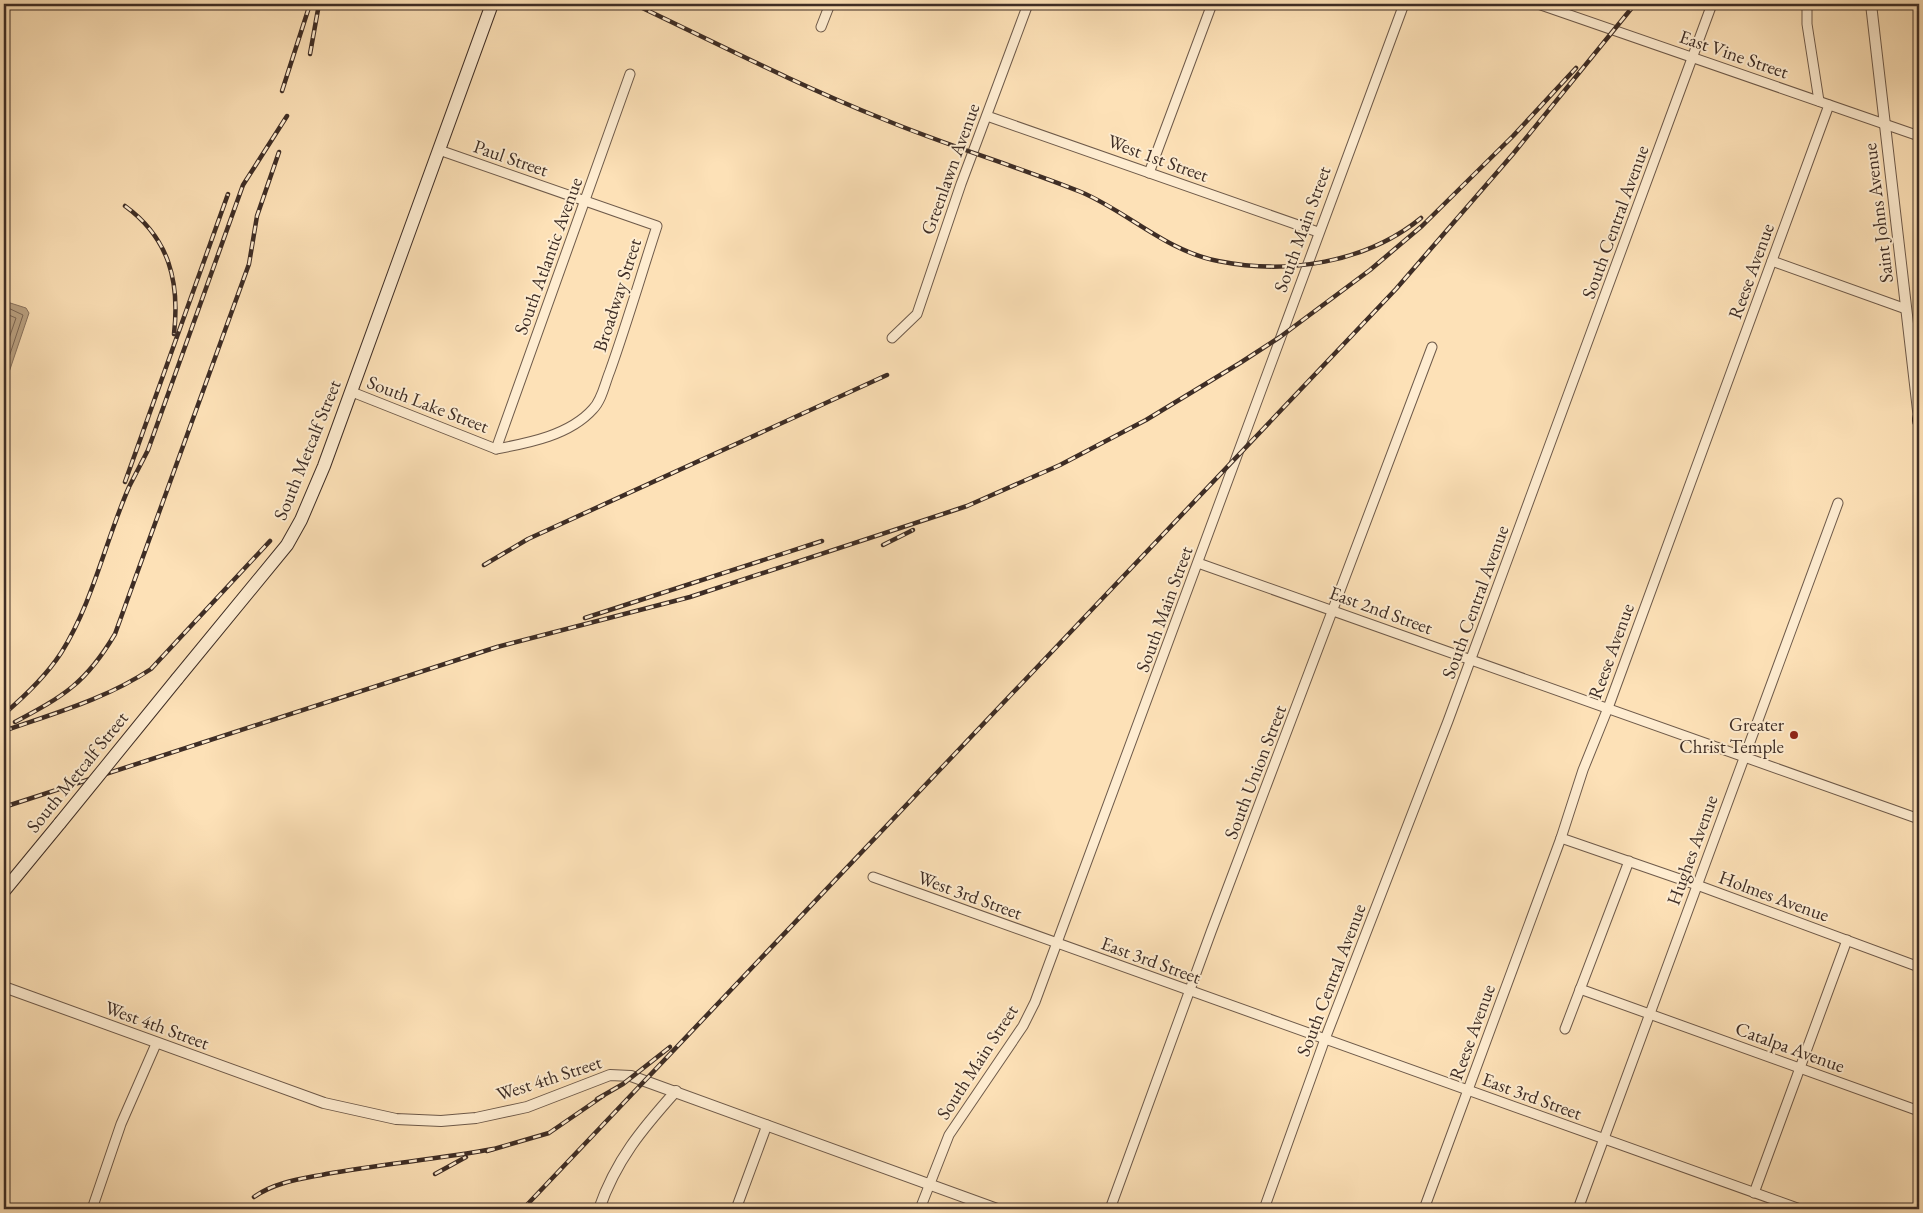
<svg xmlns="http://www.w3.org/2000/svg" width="1923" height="1213" viewBox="0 0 1923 1213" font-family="'EB Garamond',serif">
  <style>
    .water { fill: #bca485; stroke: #8a745f }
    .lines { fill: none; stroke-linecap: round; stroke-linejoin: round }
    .shore { stroke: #7d6855; stroke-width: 1 }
    .minor-casing { stroke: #6e5a4a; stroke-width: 11 }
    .tertiary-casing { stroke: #6e5a4a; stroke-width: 12 }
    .secondary-casing { stroke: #3e2d25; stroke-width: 14 }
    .minor { stroke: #feecd0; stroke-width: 9 }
    .tertiary { stroke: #feecd0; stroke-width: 10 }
    .secondary { stroke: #feecd0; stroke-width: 12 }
    .rail-casing { stroke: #3e2d25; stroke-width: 4.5 }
    .rail { stroke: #feecd0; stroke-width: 2.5; stroke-dasharray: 8; stroke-linecap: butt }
    .secondary-bridge-casing { stroke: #3e2d25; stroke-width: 14; stroke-linecap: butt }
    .secondary-bridge { stroke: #feecd0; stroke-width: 12 }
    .poi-dot { fill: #8f2418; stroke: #feecd0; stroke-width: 2 }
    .labels { text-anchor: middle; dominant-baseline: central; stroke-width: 4; stroke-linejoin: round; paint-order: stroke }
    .street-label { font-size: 19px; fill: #3e2d25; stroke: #feecd0 }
    .poi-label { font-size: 19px; fill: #3e2d25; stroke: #feecd0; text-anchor: end }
  </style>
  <rect width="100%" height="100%" fill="#fde1b7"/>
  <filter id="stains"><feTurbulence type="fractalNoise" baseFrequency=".004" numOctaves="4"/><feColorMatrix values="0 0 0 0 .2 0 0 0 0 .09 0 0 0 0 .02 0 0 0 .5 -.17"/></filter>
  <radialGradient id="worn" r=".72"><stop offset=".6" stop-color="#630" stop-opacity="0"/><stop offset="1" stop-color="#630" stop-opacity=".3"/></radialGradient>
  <!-- water -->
  <polygon class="water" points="4,301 26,308 29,313 4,387"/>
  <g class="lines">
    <!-- shore -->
    <g class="shore">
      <polyline points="4,306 23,315 4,372"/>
      <polyline points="4,313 16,318 4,353"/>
    </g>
    <!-- minor casing -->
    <g class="minor-casing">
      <g id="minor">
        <polyline points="1538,4 1919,136"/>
        <polyline points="1807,4 1807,24 1819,101"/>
        <polyline points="821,27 830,4"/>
        <polyline points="987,116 1318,232"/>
        <polyline points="1149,173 1212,4"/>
        <polyline points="1772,261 1906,309"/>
        <polyline points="892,338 917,314 961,184 1028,4"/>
        <path d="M352 392 496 449C529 443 570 435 593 409 602 400 605 383 610 371 627 323 641 275 657 226L439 150"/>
        <polyline points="496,449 630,74"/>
        <polyline points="1198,563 1919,819"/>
        <polyline points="1561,838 1697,885 1919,967"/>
        <polyline points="873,877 1800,1209"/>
        <polyline points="1580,989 1919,1111"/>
        <polyline points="1565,1029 1629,861"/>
        <polyline points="1754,1193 1847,940"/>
        <polyline points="92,1209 121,1124 156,1044"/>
        <polyline points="736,1209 767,1125"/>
        <polyline points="920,1209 949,1135 1023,1026 1035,1002 1404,4"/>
        <polyline points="1110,1209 1211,932 1432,347"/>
        <polyline points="1264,1209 1325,1039 1448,721 1712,4"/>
        <polyline points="1424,1209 1561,838 1583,770 1608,708 1829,105"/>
        <polyline points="1578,1209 1838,503"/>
      </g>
    </g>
    <!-- tertiary casing -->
    <g class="tertiary-casing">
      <g id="tertiary">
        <polyline points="1871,4 1919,419"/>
        <polyline points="4,987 324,1103 396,1119 441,1121 476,1118 527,1107 610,1075 631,1076 997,1209"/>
        <path d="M599 1209C616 1160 642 1129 676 1091"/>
      </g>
    </g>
    <!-- secondary casing -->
    <g class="secondary-casing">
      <g id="secondary">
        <polyline points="1919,418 1919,421"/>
        <polyline points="177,679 287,545 301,520 324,466 492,4"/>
        <polyline points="4,891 60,823"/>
      </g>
    </g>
    <!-- minor -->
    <use href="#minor" class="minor"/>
    <!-- tertiary -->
    <use href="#tertiary" class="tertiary"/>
    <!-- secondary -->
    <use href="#secondary" class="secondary"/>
    <!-- rail casing -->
    <g class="rail-casing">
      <g id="rail">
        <path d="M634 4C716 43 798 85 883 119 948 146 1016 166 1081 192 1128 212 1166 251 1218 261 1287 275 1366 263 1421 218"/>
        <polyline points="310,54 319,4"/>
        <polyline points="282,91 310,4"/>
        <path d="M125 206C169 238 180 281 174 334"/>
        <polyline points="125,482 228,194"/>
        <polyline points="883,545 913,530"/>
        <polyline points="484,565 528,539 887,375"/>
        <polyline points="585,618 822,541"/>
        <path d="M4 714C25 696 46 676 61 653 93 602 105 542 129 487 135 475 142 462 148 450L243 185 287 116"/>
        <path d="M15 722C64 696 86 683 115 634L249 264 257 216 279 152"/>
        <path d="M4 731C55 713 106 699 151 669L270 541"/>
        <polyline points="4,807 497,647 690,597 967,506 1060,465 1146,420 1240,363 1280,337 1370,270 1422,226 1513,136 1576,68"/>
        <polyline points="597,1099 623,1084 670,1047"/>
        <polyline points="487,1151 549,1133 603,1096"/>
        <polyline points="435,1174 466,1157"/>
        <path d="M254 1197C275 1182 301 1179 326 1174 382 1164 438 1159 493 1149"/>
        <polyline points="523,1209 1396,289 1513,154 1635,4"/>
      </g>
    </g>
    <!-- rail -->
    <use href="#rail" class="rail"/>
    <!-- secondary-bridge casing -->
    <g class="secondary-bridge-casing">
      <polyline id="secondary-bridge" points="60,823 177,679"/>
    </g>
    <!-- secondary-bridge -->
    <use href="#secondary-bridge" class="secondary-bridge"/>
  </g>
  <!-- markers -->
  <circle class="poi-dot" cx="1794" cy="735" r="5"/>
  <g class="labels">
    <!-- street labels -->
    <g class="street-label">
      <text transform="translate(1734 54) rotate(19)">East Vine Street</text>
      <text transform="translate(511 158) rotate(19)">Paul Street</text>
      <text transform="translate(1158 158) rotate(20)">West 1st Street</text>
      <text transform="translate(950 169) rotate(-70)">Greenlawn Avenue</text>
      <text transform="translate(1878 213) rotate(-97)">Saint Johns Avenue</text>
      <text transform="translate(1615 222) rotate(-70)">South Central Avenue</text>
      <text transform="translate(1302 229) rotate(-70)">South Main Street</text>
      <text transform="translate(548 256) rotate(-70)">South Atlantic Avenue</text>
      <text transform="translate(1751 271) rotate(-70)">Reese Avenue</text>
      <text transform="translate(617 295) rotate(-72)">Broadway Street</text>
      <text transform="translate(428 404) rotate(21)">South Lake Street</text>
      <text transform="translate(307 450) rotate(-68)">South Metcalf Street</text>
      <text transform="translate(1475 602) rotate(-70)">South Central Avenue</text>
      <text transform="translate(1164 609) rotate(-70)">South Main Street</text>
      <text transform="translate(1381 610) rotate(20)">East 2nd Street</text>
      <text transform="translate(1611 651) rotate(-70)">Reese Avenue</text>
      <text transform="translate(77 772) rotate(-51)">South Metcalf Street</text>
      <text transform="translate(1255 772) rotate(-69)">South Union Street</text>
      <text transform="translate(1692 850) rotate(-70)">Hughes Avenue</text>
      <text transform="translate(970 895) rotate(20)">West 3rd Street</text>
      <text transform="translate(1774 896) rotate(20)">Holmes Avenue</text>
      <text transform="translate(1151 960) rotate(20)">East 3rd Street</text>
      <text transform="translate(1331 980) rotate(-69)">South Central Avenue</text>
      <text transform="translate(157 1025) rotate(20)">West 4th Street</text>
      <text transform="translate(1472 1032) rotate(-70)">Reese Avenue</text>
      <text transform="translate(1790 1047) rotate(20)">Catalpa Avenue</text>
      <text transform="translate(977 1062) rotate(-57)">South Main Street</text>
      <text transform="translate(549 1078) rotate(-18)">West 4th Street</text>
      <text transform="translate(1532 1096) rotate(20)">East 3rd Street</text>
    </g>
    <!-- poi labels -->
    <g class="poi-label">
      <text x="1784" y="724">Greater<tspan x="1784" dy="22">Christ Temple</tspan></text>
    </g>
  </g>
  <!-- margin -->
  <rect width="1923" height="1213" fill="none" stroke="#fde1b7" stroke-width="20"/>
  <rect x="5" y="5" width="1913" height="1203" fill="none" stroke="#3e2d25" stroke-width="2.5"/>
  <rect x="10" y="10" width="1903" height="1193" fill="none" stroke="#3e2d25"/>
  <rect width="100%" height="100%" filter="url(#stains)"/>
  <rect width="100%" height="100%" fill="url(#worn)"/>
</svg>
